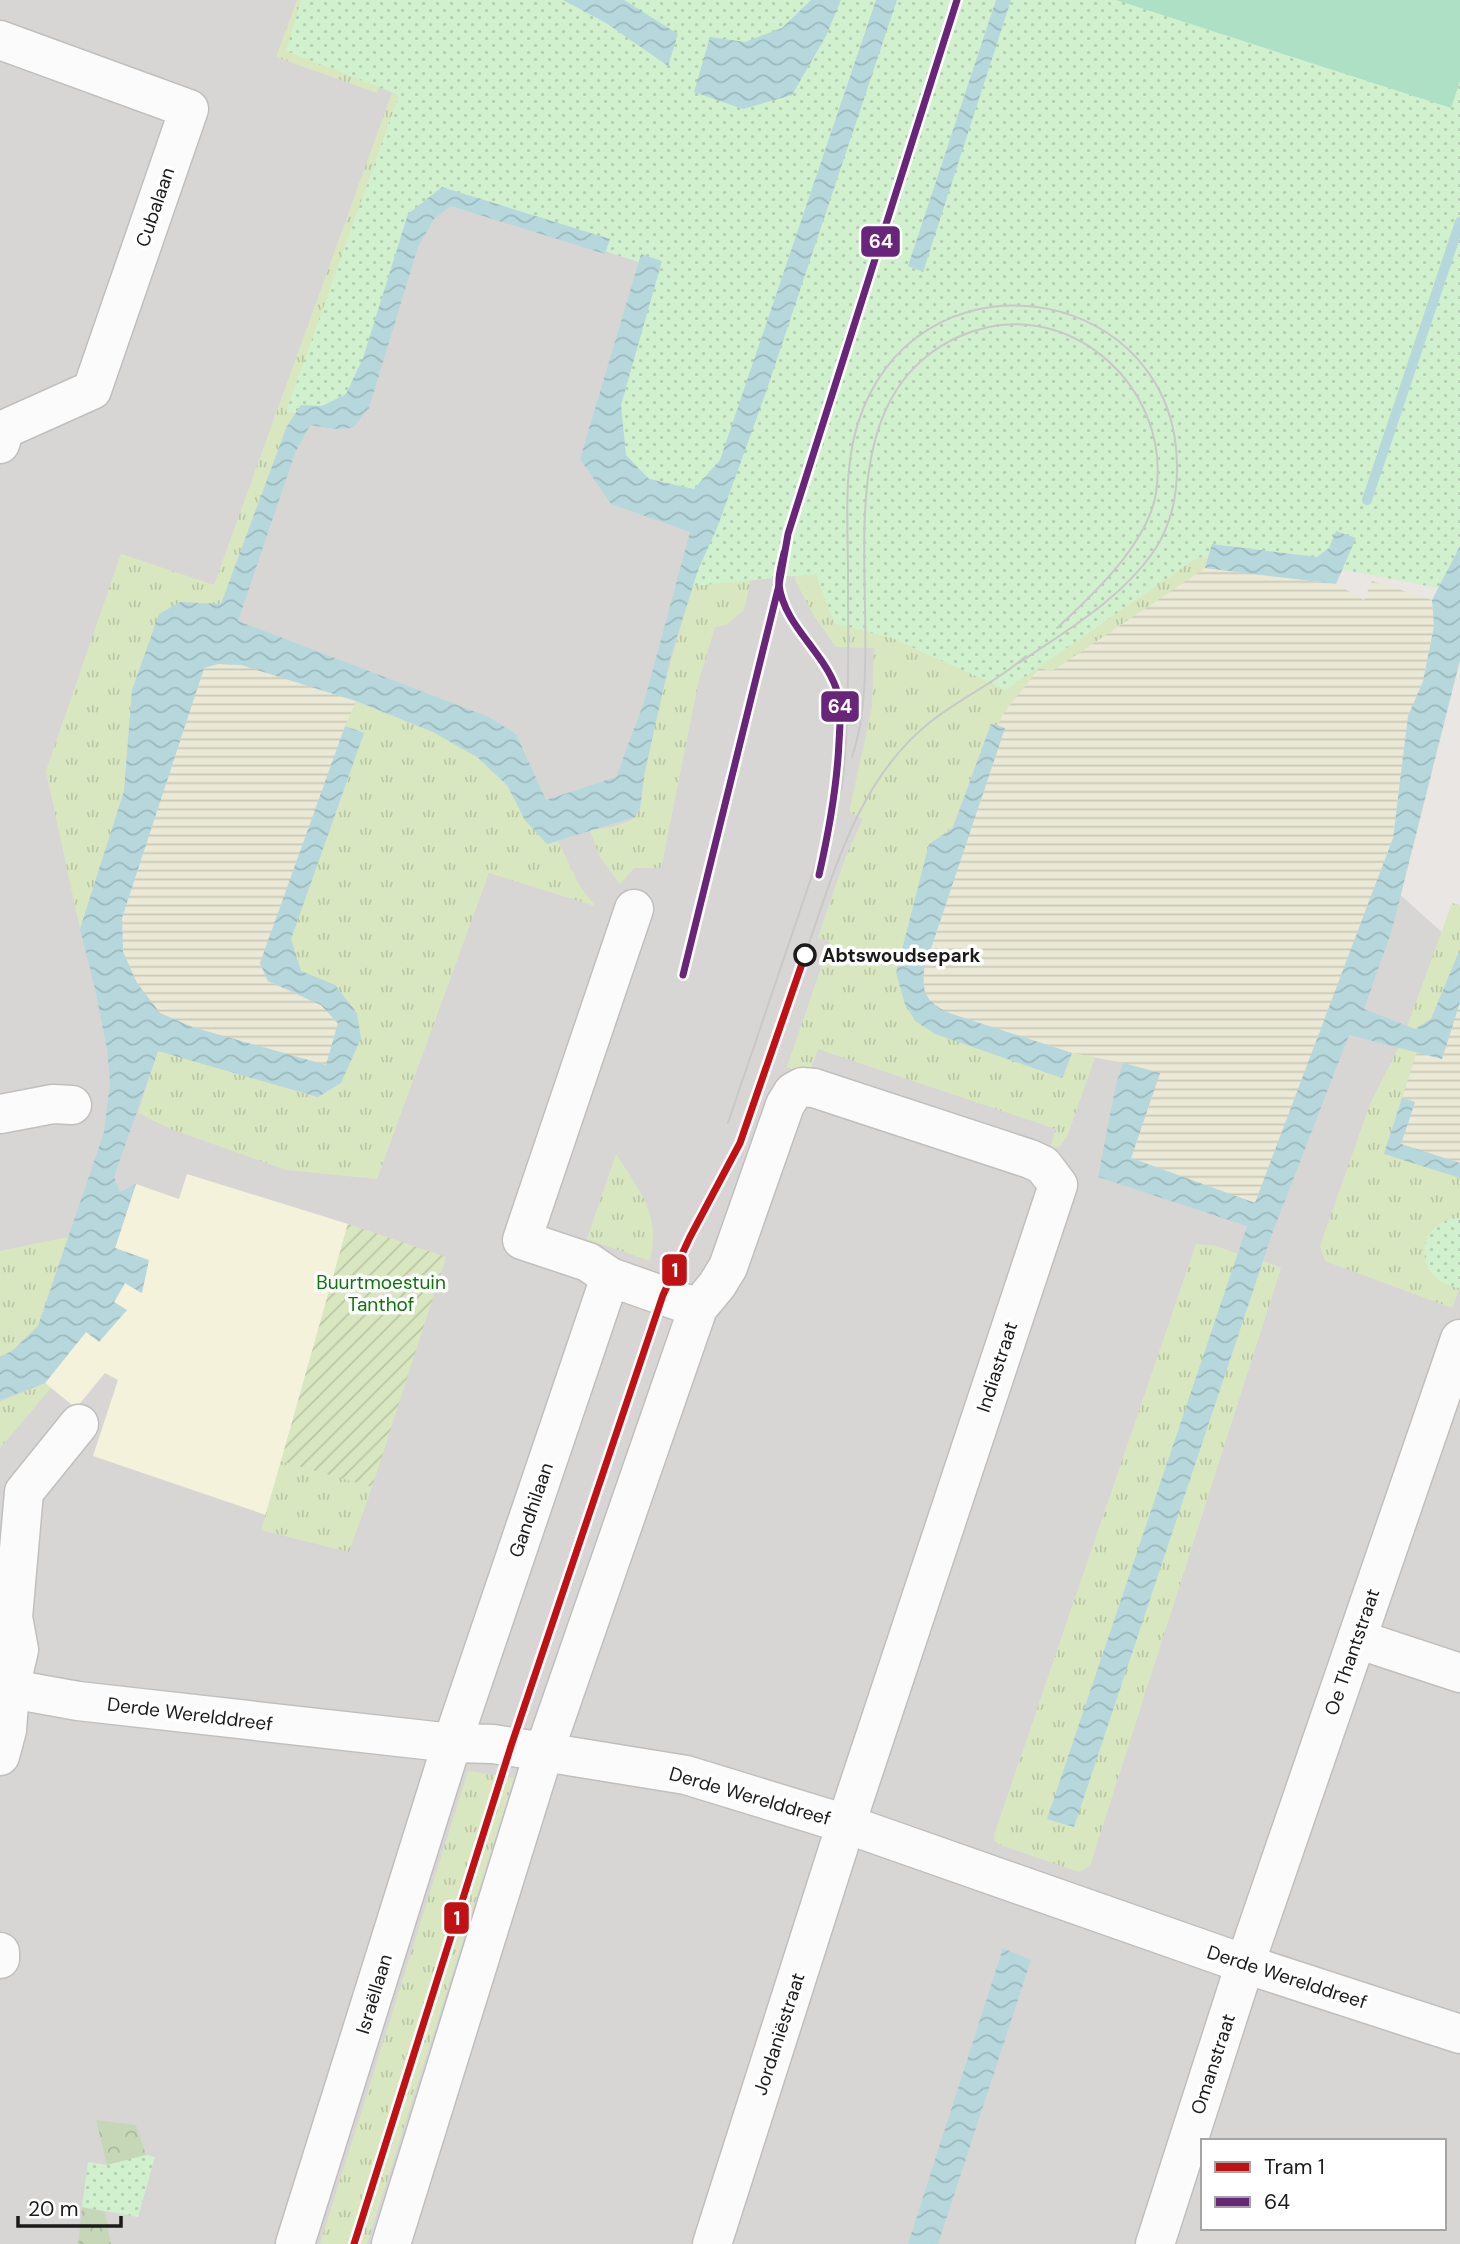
<svg xmlns="http://www.w3.org/2000/svg" width="1460" height="2244" viewBox="0 0 1460 2244" font-family="'DM Sans',sans-serif">
  <style>
    .residential { fill: #d8d6d5; fill-rule: evenodd }
    .education { fill: #f5f2dc }
    .farmland { fill: url(#farmland-rules) }
    .grass { fill: url(#grass-tufts) }
    .forest { fill: url(#forest-crowns) }
    .park { fill: url(#park-dots) }
    .garden { fill: url(#garden-furrows) }
    .pitch { fill: #aee0c6 }
    .water { fill: url(#water-waves) }
    .lines { fill: none; stroke-linecap: round; stroke-linejoin: round }
    .stream { stroke: #b6d8dd; stroke-width: 10 }
    .minor-casing { stroke: #c0bfbe; stroke-width: 41 }
    .tertiary-casing { stroke: #c0bfbe; stroke-width: 41 }
    .minor { stroke: #fcfbfb; stroke-width: 38 }
    .tertiary { stroke: #fcfbfb; stroke-width: 38 }
    .tram { stroke: #c9c8c8; stroke-width: 2 }
    .bus-1-casing { stroke: #fff; stroke-width: 12 }
    .bus-1 { stroke: #68257a; stroke-width: 7 }
    .tram-1-casing { stroke: #fff; stroke-width: 12 }
    .tram-1 { stroke: #c01115; stroke-width: 7 }
    .stop-dot { fill: #fff; stroke: #1b1b1b; stroke-width: 3.5 }
    .labels { text-anchor: middle; dominant-baseline: central; stroke-width: 7; stroke-linejoin: round; paint-order: stroke }
    .street-label { font-size: 19px; fill: #1b1b1b; stroke: #fff }
    .stop-label { font-size: 19px; font-weight: bold; fill: #1b1b1b; stroke: #fff; text-anchor: start }
    .park-label { font-size: 19px; fill: #0e750d; stroke: #fff }
    .line-badge { stroke: #fff; stroke-width: 2.5 }
    .badge-label { font-size: 19px; text-anchor: middle; font-weight: bold; fill: #fff }
  </style>
  <defs>
    <pattern id="farmland-rules" width="6" height="5" patternUnits="userSpaceOnUse" patternTransform="scale(1.75)"><rect width="6" height="5" fill="#ebe9d6"/><path d="M0 2.5h6" fill="none" stroke="#c9c7b7"/></pattern>
    <pattern id="grass-tufts" width="24" height="20" patternUnits="userSpaceOnUse" patternTransform="scale(1.75)"><rect width="24" height="20" fill="#d9e7c1"/><path d="M3 7l-1-3M5 7V3M7 7l1-3M15 17l-1-3M17 17v-4M19 17l1-3" fill="none" stroke="#bac6a5"/></pattern>
    <pattern id="forest-crowns" width="20" height="18" patternUnits="userSpaceOnUse" patternTransform="scale(1.75)"><rect width="20" height="18" fill="#c6d7b8"/><path d="M2 6a3 3 0 1 1 6 0M12 15a3 3 0 1 1 6 0" fill="none" stroke="#aab89e"/></pattern>
    <pattern id="park-dots" width="8" height="8" patternUnits="userSpaceOnUse" patternTransform="scale(1.75)"><rect width="8" height="8" fill="#d1f0ce"/><path d="M2 2h.1M6 6h.1" fill="none" stroke="#b3cdb0" stroke-width="1.8" stroke-linecap="round"/></pattern>
    <pattern id="garden-furrows" width="10" height="10" patternUnits="userSpaceOnUse" patternTransform="scale(1.75)"><rect width="10" height="10" fill="#d9e7c1"/><path d="M-1 1l2-2M0 10L10 0M9 11l2-2" fill="none" stroke="#bac6a5"/></pattern>
    <pattern id="water-waves" width="16" height="10" patternUnits="userSpaceOnUse" patternTransform="scale(1.75)"><rect width="16" height="10" fill="#b6d8dd"/><path d="M0 5q4-4 8 0t8 0" fill="none" stroke="#9cb9bd"/></pattern>
  </defs>
  <rect width="100%" height="100%" fill="#e9e6e3"/>
  <!-- residential -->
  <path class="residential" d="M0 0H1460L1231 742 1446 936 1460 940V2244H0ZM1203 2141H1444V2228H1203Z"/>
  <!-- education -->
  <polygon class="education" points="187,1174 348,1224 266,1515 93,1456 118,1380 105,1373 76,1408 45,1383 86,1332 127,1311 114,1302 125,1283 141,1293 115,1248 136,1184 179,1199"/>
  <!-- farmland -->
  <g class="farmland">
    <polygon points="1205,568 1336,584 1364,600 1372,581 1432,600 1434,626 1423,681 1408,716 1393,838 1255,1203 1131,1158 1160,1073 1123,1063 1072,1053 949,1013 932,1005 923,987 924,969 1005,728 998,725 1003,714 1039,668 1052,671"/>
    <polygon points="218,664 241,665 356,701 260,963 268,981 321,1005 338,1024 326,1066 192,1027 160,1013 137,983 123,952 122,918 129,894 204,668"/>
    <polygon points="1460,1002 1460,1163 1401,1144 1415,1102 1402,1098 1417,1051 1442,1059"/>
  </g>
  <!-- grass -->
  <g class="grass">
    <polygon points="297,0 325,0 400,27 377,93 276,57"/>
    <polygon points="415,29 443,187 287,426 221,604 180,602 132,690 124,791 80,929 46,771 121,554 214,585"/>
    <path d="M761 534 744 610 726 625 715 627 699 679 661 868H634L620 884 600 857 590 831C602 828 627 826 636 816 644 806 642 786 644 774 658 704 677 637 698 570Z"/>
    <polygon points="799,541 1212,544 1205,568 1052,671 1039,668 1003,714 998,725 991,724 952,828 929,844 905,1004 1063,1078 1072,1053 1095,1057 1067,1137 1060,1146 1049,1151 1056,1129 818,1049 809,1074 787,1067 830,942 818,937 846,856 863,819 849,812 872,708 874,648 836,647 814,616 795,580"/>
    <polygon points="356,701 433,732 477,757 507,785 525,820 547,844 558,841 579,885 595,906 489,873 377,1179 286,1170 171,1129 138,1113 158,1051 317,1097 361,1038 335,985 301,971 291,939 364,733 345,726"/>
    <polygon points="1452,903 1460,905 1460,949 1431,1019 1415,1029 1407,1027"/>
    <polygon points="1399,1047 1417,1051 1384,1153 1460,1178 1460,1218 1451,1219 1449,1286 1460,1288 1452,1308 1325,1261 1320,1246 1370,1104"/>
    <path d="M616 1154C640 1192 661 1214 650 1261L587 1239Z"/>
    <polygon points="68,1237 38,1326 12,1351 0,1357 0,1251"/>
    <polygon points="1196,1244 1216,1246 1238,1254 1048,1819 1073,1827 1263,1261 1281,1268 1090,1866 1079,1872 995,1843 994,1835"/>
    <polygon points="45,1383 51,1388 0,1448 0,1402"/>
    <polygon points="281,1461 372,1487 349,1552 261,1530"/>
    <polygon points="468,1771 514,1778 367,2244 320,2244"/>
  </g>
  <!-- forest -->
  <g class="forest">
    <polygon points="96,2120 136,2125 146,2155 107,2165"/>
    <polygon points="82,2207 105,2212 111,2244 78,2244"/>
  </g>
  <!-- park -->
  <g class="park">
    <polygon points="301,0 1460,0 1460,575 1454,591 1329,567 1198,557 1006,690 892,638 834,623 816,574 683,587 703,516 599,458 653,267 446,198 423,215 345,420 286,412 399,95 286,51"/>
    <path d="M1460 1218V1288C1412 1282 1413 1220 1460 1218Z"/>
    <polygon points="146,2155 155,2157 138,2217 82,2207 88,2162 107,2165"/>
  </g>
  <!-- garden -->
  <polygon class="garden" points="348,1224 446,1257 372,1487 281,1461"/>
  <!-- pitch -->
  <polygon class="pitch" points="1116,0 1460,0 1460,81 1451,108"/>
  <!-- water -->
  <g class="water">
    <polygon points="563,0 624,0 678,34 668,66 606,23"/>
    <polygon points="811,0 841,0 826,36 792,95 743,109 694,92 710,37 745,42 782,28"/>
    <polygon points="876,0 897,0 766,392 717,528 698,570 670,659 644,776 640,808 635,817 547,844 525,820 507,785 477,757 433,732 356,701 241,665 218,664 204,668 122,918 123,952 137,983 160,1013 192,1027 326,1065 338,1023 321,1005 268,981 260,963 345,726 364,733 291,939 301,971 335,985 357,1013 361,1038 341,1083 318,1097 158,1051 114,1177 120,1192 136,1184 115,1248 149,1260 142,1293 125,1283 114,1302 127,1310 99,1342 86,1332 45,1383 0,1400 0,1357 12,1351 38,1326 104,1132 110,1082 107,1049 95,989 80,929 124,791 132,690 159,614 180,602 221,604 287,426 301,405 322,406 346,394 363,358 408,214 442,187 610,239 605,254 451,206 434,219 418,247 369,408 353,428 334,429 310,425 295,453 238,621 489,717 516,734 546,800 616,777 644,702 690,532 611,504 580,459 641,254 662,261 621,405 626,455 649,479 694,489 720,460"/>
    <polygon points="996,0 1011,0 923,272 908,266"/>
    <polygon points="1336,531 1356,538 1336,584 1205,568 1212,544 1317,557 1329,548"/>
    <polygon points="1460,546 1460,660 1392,930 1364,1009 1415,1029 1431,1019 1460,949 1460,1002 1442,1059 1349,1035 1272,1234 1074,1827 1047,1819 1247,1226 1098,1177 1116,1084 1123,1063 1160,1073 1131,1158 1255,1203 1393,838 1408,716 1423,681 1434,626 1432,600"/>
    <path d="M991 724 1005 728 924 969C922 994 926 1002 949 1013L1072 1053 1062 1078 935 1034 915 1021 905 1004 896 973 929 844 953 828Z"/>
    <polygon points="1402,1098 1415,1102 1401,1144 1460,1163 1460,1178 1384,1154"/>
    <polygon points="1003,1948 1031,1960 938,2244 908,2244"/>
  </g>
  <g class="lines">
    <!-- stream -->
    <polyline class="stream" points="1367,500 1460,222"/>
    <!-- minor casing -->
    <g class="minor-casing">
      <g id="minor">
        <polyline points="0,40 189,109 92,390 5,429 0,444"/>
        <polyline points="634,909 522,1240 588,1262 610,1277 698,1308"/>
        <polyline points="0,1114 53,1104 72,1105"/>
        <polyline points="1357,1639 1460,1673"/>
        <polyline points="452,1743 610,1277"/>
        <polyline points="0,1756 7,1730 10,1689 19,1650 13,1617 24,1492 79,1424"/>
        <polyline points="0,1952 0,1959"/>
        <polyline points="712,2244 846,1824 1058,1185 1043,1165 1030,1159 814,1088 802,1087 793,1092 785,1105 728,1267 717,1285 698,1308 544,1752 686,1775 846,1824 1245,1964 1460,2034"/>
        <polyline points="1155,2244 1245,1964 1460,1339"/>
      </g>
    </g>
    <!-- tertiary casing -->
    <g class="tertiary-casing">
      <g id="tertiary">
        <polyline points="0,1687 78,1701 452,1743 493,1744 544,1752 391,2244"/>
        <polyline points="295,2244 452,1743"/>
      </g>
    </g>
    <!-- minor -->
    <use href="#minor" class="minor"/>
    <!-- tertiary -->
    <use href="#tertiary" class="tertiary"/>
    <!-- tram -->
    <g class="tram">
      <path d="M852 757C895 630 807 407 958 337 1062 289 1173 384 1156 493 1148 543 1093 595 1057 628"/>
      <path d="M805 955C834 872 858 780 929 723 960 698 997 682 1026 656"/>
      <path d="M728 1123 842 787C850 715 848 644 848 572 848 518 842 460 863 409 931 242 1178 288 1177 468 1177 497 1170 527 1154 551 1120 600 1067 630 1019 663"/>
    </g>
    <!-- bus-1 casing -->
    <g class="bus-1-casing">
      <g id="bus-1">
        <path d="M784 553C782 563 778 574 779 585 784 625 823 651 836 688 842 705 840 724 839 742 837 787 829 831 819 875"/>
        <polyline points="683,975 779,585 788,534 957,0"/>
      </g>
    </g>
    <!-- bus-1 -->
    <use href="#bus-1" class="bus-1"/>
    <!-- tram-1 casing -->
    <g class="tram-1-casing">
      <polyline id="tram-1" points="354,2244 511,1746 663,1295 690,1237 740,1143 805,955"/>
    </g>
    <!-- tram-1 -->
    <use href="#tram-1" class="tram-1"/>
  </g>
  <!-- markers -->
  <circle class="stop-dot" cx="805" cy="955" r="10"/>
  <g class="labels">
    <!-- street labels -->
    <g class="street-label">
      <text transform="translate(155 207) rotate(-71)">Cubalaan</text>
      <text transform="translate(997 1367) rotate(-72)">Indiastraat</text>
      <text transform="translate(531 1510) rotate(-71)">Gandhilaan</text>
      <text transform="translate(1352 1652) rotate(-71)">Oe Thantstraat</text>
      <text transform="translate(190 1714) rotate(7)">Derde Werelddreef</text>
      <text transform="translate(750 1796) rotate(16)">Derde Werelddreef</text>
      <text transform="translate(1287 1977) rotate(18)">Derde Werelddreef</text>
      <text transform="translate(374 1994) rotate(-73)">Israëllaan</text>
      <text transform="translate(779 2034) rotate(-72)">Jordaniëstraat</text>
      <text transform="translate(1213 2064) rotate(-72)">Omanstraat</text>
    </g>
    <!-- stop labels -->
    <g class="stop-label">
      <text x="822" y="955">Abtswoudsepark</text>
    </g>
    <!-- park labels -->
    <g class="park-label">
      <text x="381" y="1282">Buurtmoestuin<tspan x="381" dy="22">Tanthof</tspan></text>
    </g>
  </g>
  <g class="line-badge">
    <rect x="860" y="225" width="41" height="33" rx="7" fill="#68257a"/>
    <rect x="820" y="690" width="40" height="33" rx="7" fill="#68257a"/>
    <rect x="661" y="1253" width="27" height="34" rx="7" fill="#c01115"/>
    <rect x="443" y="1901" width="27" height="34" rx="7" fill="#c01115"/>
  </g>
  <g class="badge-label">
    <text x="881" y="248">64</text>
    <text x="840" y="713">64</text>
    <text x="675" y="1277">1</text>
    <text x="457" y="1925">1</text>
  </g>
  <!-- legend -->
  <rect x="1201" y="2139" width="245" height="91" fill="#ffffff" stroke="#a4a4a4" stroke-width="2"/>
  <rect x="1215" y="2162" width="35" height="10" fill="#c01115" stroke="#a4a4a4" stroke-width="2"/>
  <text x="1264" y="2174" font-size="21" fill="#1b1b1b">Tram 1</text>
  <rect x="1215" y="2197" width="35" height="10" fill="#68257a" stroke="#a4a4a4" stroke-width="2"/>
  <text x="1264" y="2209" font-size="21" fill="#1b1b1b">64</text>
  <!-- scale -->
  <path d="M18 2216v10h103v-10" fill="none" stroke="#1b1b1b" stroke-width="3.5"/>
  <text x="28" y="2216" font-size="21" fill="#1b1b1b" stroke="#ffffff" stroke-width="5" paint-order="stroke">20 m</text>
</svg>
